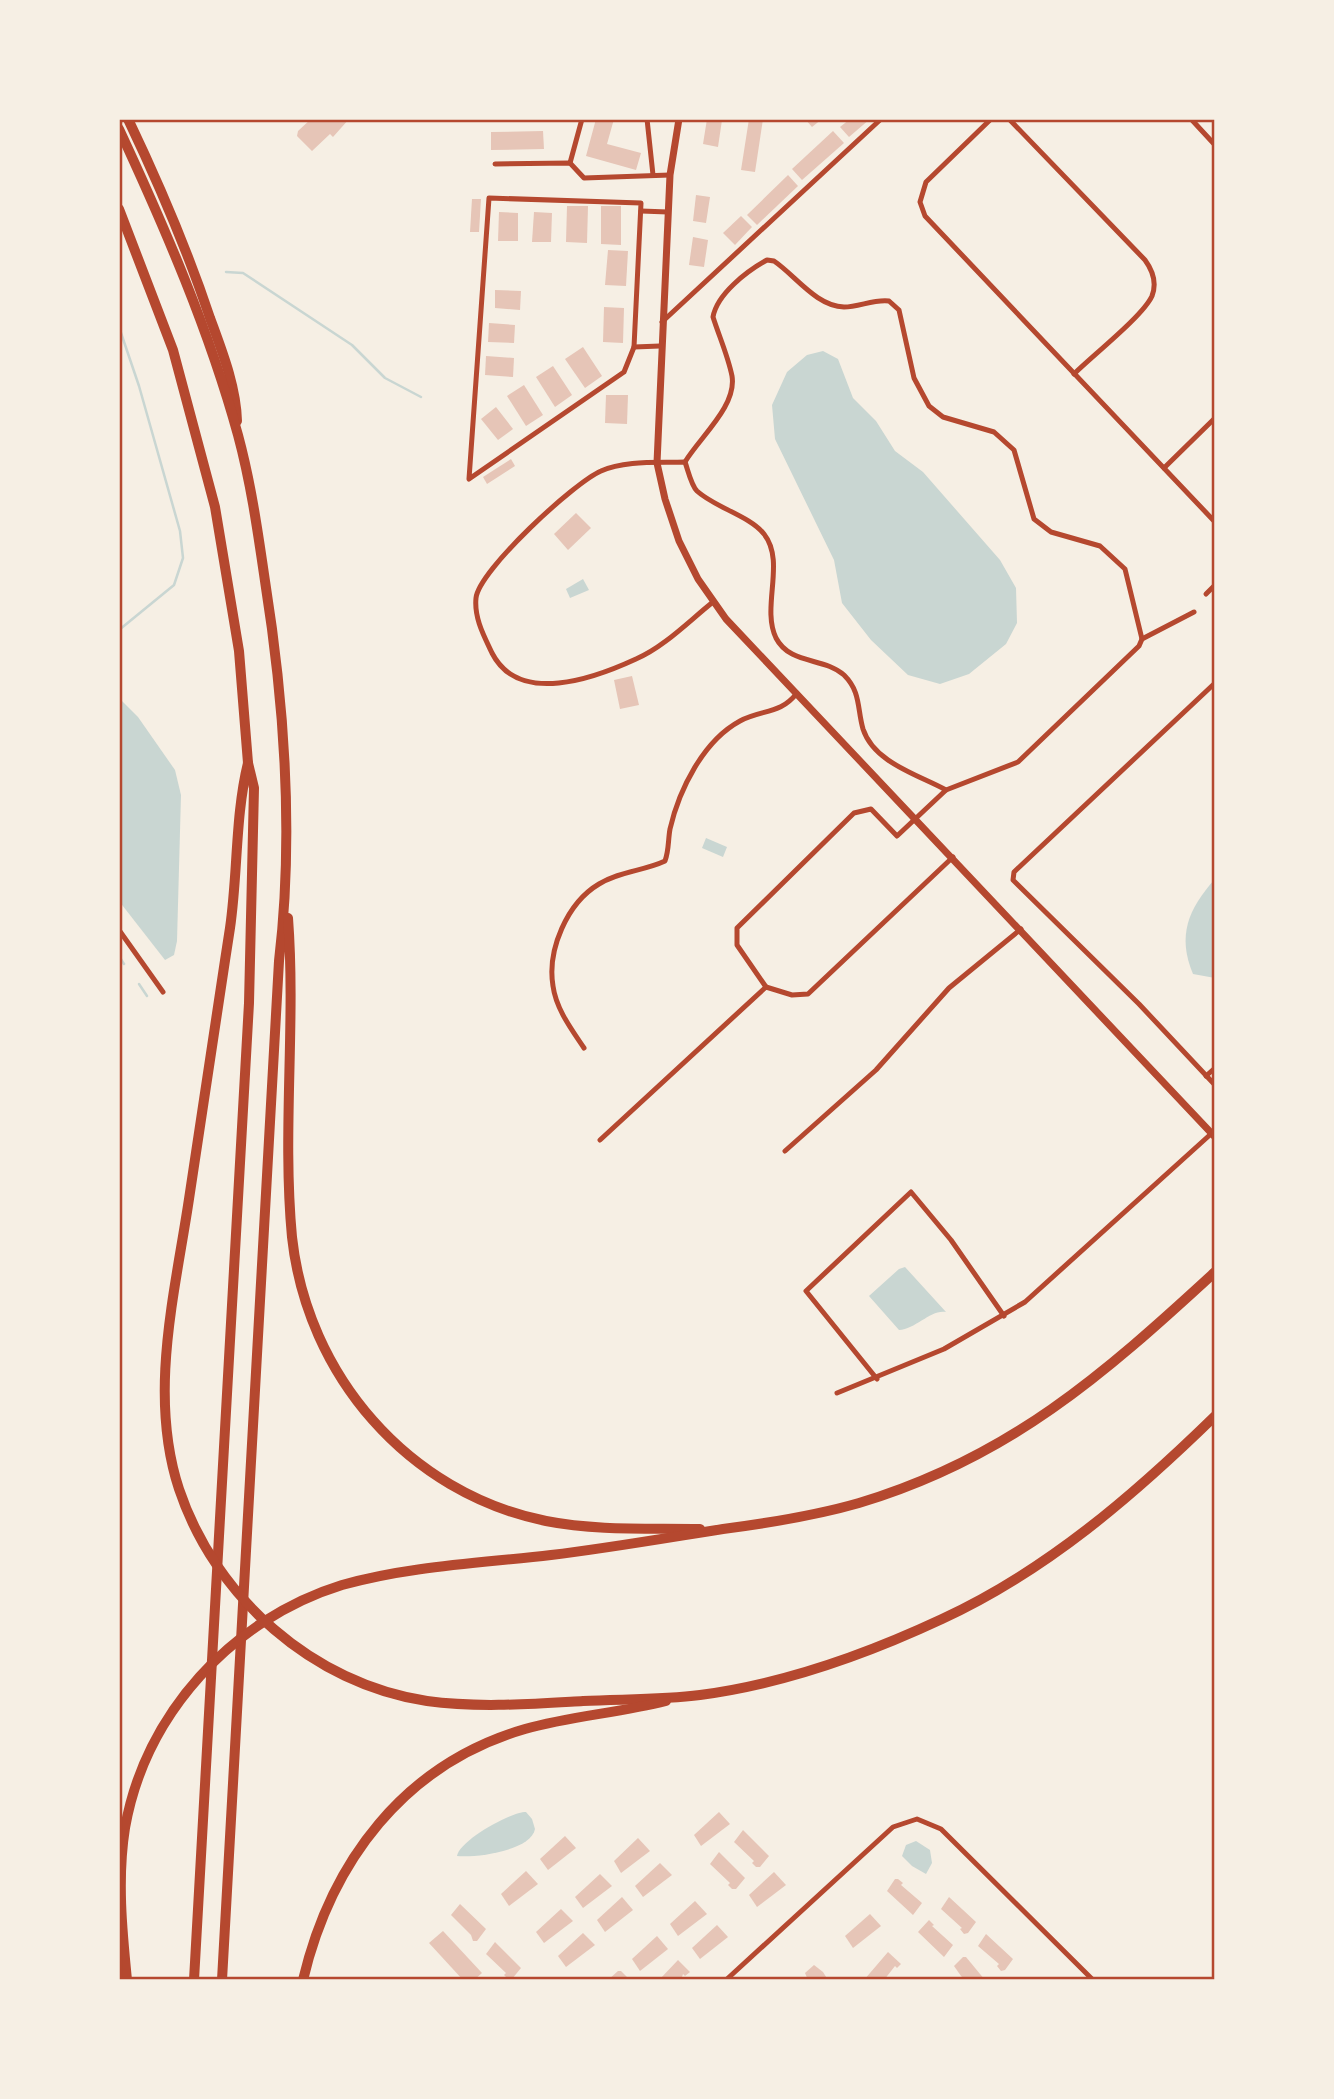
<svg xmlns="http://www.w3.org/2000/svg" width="1334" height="2099" viewBox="0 0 1334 2099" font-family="Mulish,sans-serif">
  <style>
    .water { fill: #c9d6d2 }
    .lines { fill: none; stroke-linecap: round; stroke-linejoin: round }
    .stream { stroke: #c9d6d2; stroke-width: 2.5 }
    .building { fill: #e6c5b7 }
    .minor { stroke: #b5482f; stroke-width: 5 }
    .tertiary { stroke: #b5482f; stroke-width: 7 }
    .motorway { stroke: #b5482f; stroke-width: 10 }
    .neatline { fill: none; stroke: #b5482f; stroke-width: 2.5 }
  </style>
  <rect width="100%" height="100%" fill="#f6efe4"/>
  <!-- water -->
  <g class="water">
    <polygon points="823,351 838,359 853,398 876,421 895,451 923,472 1000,560 1016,588 1017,623 1006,644 969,674 940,684 908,675 871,640 842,603 834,560 775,439 772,405 787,372 807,355"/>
    <polygon points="583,579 589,590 570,598 566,589"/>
    <polygon points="119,698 138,717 175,770 181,795 177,941 174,955 165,960 119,901"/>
    <polygon points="706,838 727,847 723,857 702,848"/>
    <path d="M1215 879V978L1193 974C1177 936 1188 909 1215 879Z"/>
    <path d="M905 1267 946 1312C931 1309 916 1329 899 1330L869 1296 899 1269Z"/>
    <path d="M526 1812 532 1819 535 1829C531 1851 475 1858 457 1856 459 1841 510 1812 526 1812Z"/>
    <polygon points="916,1841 930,1850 932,1863 926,1874 912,1866 902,1856 906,1845"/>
  </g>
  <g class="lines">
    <!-- stream -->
    <g class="stream">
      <polyline points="226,272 243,273 352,345 385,378 421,397"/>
      <polyline points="119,327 139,386 180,531 183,558 174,585 119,630"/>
      <polyline points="119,956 124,964"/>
      <polyline points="139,984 147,996"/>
    </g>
  </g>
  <!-- building -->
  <g class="building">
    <polygon points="311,119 349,119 333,137 330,134 312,151 297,136 298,131"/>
    <polygon points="596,119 614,119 607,144 641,153 636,170 586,156"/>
    <polygon points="707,119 722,120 718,147 703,144"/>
    <polygon points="749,119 763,119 755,172 741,170"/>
    <polygon points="805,119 822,119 812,127"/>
    <polygon points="850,119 870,119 849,137 840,127"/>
    <polygon points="543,131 544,149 491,150 491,132"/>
    <polygon points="833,131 844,143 802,180 792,169"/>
    <polygon points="788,175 798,186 757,225 747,215"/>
    <polygon points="696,195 710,197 706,223 693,221"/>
    <polygon points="472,199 481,199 479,232 470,232"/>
    <polygon points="567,206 588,206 587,243 566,242"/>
    <polygon points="601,206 621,206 621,245 601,244"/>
    <polygon points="499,212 518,213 518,241 498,241"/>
    <polygon points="534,212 552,213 551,242 532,242"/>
    <polygon points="741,216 752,227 735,245 723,233"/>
    <polygon points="693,237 708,240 704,267 689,265"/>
    <polygon points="608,250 628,251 626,286 605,285"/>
    <polygon points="495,290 521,291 520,310 495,308"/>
    <polygon points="604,307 624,308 623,343 603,342"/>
    <polygon points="489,323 515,325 514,343 488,342"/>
    <polygon points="583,347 602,376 585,388 565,359"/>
    <polygon points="486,356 514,358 513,377 485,375"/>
    <polygon points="553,366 572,395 555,407 536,377"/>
    <polygon points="524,385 543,415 526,426 507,396"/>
    <polygon points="606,395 628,395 627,424 605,423"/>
    <polygon points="496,407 513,429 498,440 481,419"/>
    <polygon points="511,459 515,466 487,484 483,477"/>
    <polygon points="576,513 591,528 568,550 554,534"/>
    <polygon points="632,676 639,705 620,709 614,680"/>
    <polygon points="719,1812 730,1824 701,1846 694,1835"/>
    <polygon points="743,1830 769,1856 760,1867 756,1867 752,1863 754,1861 734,1842"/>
    <polygon points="565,1836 576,1848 548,1870 540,1859"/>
    <polygon points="638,1838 650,1851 621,1873 614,1861"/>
    <polygon points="719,1852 745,1878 736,1889 732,1889 728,1885 730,1883 710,1864"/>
    <polygon points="660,1863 672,1875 643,1897 635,1886"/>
    <polygon points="526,1871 538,1884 509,1906 501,1894"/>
    <polygon points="774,1872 786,1885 757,1907 749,1895"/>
    <polygon points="600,1874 612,1886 583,1908 575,1897"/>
    <polygon points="895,1879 898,1879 903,1883 901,1885 922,1903 913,1915 887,1891"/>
    <polygon points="622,1897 633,1910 605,1932 597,1920"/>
    <polygon points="949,1897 976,1922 968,1933 964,1934 960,1929 962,1928 941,1909"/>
    <polygon points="695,1901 707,1914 678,1936 670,1924"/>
    <polygon points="460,1904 486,1929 477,1941 473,1941 471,1935 451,1915"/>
    <polygon points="561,1909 573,1921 544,1943 536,1932"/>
    <polygon points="870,1914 881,1926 853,1948 845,1936"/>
    <polygon points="929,1920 934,1925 932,1926 953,1945 944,1957 918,1932"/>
    <polygon points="717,1925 728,1937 700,1959 692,1948"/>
    <polygon points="443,1931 482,1973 474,1980 463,1980 429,1943"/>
    <polygon points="583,1933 595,1945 566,1967 558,1956"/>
    <polygon points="986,1934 1013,1959 1005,1970 1001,1971 997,1966 999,1964 978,1946"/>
    <polygon points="657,1936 668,1949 640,1971 632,1959"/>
    <polygon points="495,1942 521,1968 512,1979 508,1979 504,1975 506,1973 486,1954"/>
    <polygon points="888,1952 901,1964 897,1968 895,1966 884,1980 864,1980"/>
    <polygon points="963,1957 966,1957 985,1980 965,1980 961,1976 954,1966"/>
    <polygon points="678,1960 690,1972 685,1976 683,1974 681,1980 659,1980"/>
    <polygon points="814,1965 823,1972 828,1980 808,1980 805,1973"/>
    <polygon points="618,1971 621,1971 630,1980 608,1980"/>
  </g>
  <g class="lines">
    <!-- minor -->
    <g class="minor">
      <polyline points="647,119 653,175"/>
      <polyline points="991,119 926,182 920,202 925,216 1215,522"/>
      <path d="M1009 119 1145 260C1153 271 1157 283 1152 296 1143 316 1092 356 1074 374"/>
      <polyline points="1191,119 1215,145"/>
      <polyline points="570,163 582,119"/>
      <polyline points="495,164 570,163 584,178 670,175"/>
      <polygon points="489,198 641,203 634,347 624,372 469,479"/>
      <polyline points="641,211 668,212"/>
      <polyline points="662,322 881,119"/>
      <polyline points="634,347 660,346"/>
      <path d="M685 462C700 437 737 406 732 376 728 356 719 336 713 317 717 294 747 271 767 260L774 261C796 276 816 306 844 307 859 307 874 299 889 301L899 310 914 378 929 406 943 417 994 432 1014 450 1034 519 1051 532 1100 546 1125 569 1142 639 1139 646 1018 762 946 790 897 836 871 809 854 813 737 928V945L766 987"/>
      <polyline points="1164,468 1215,418"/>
      <polyline points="1206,594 1215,585"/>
      <path d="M713 602C689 621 664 647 636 659 595 678 519 706 492 653 484 636 474 618 476 598 479 570 575 482 601 471 625 460 659 463 685 462 688 470 691 485 697 491 714 507 750 516 764 534 786 562 761 607 776 638 790 665 824 657 844 675 861 692 857 708 863 729 874 763 919 775 946 790"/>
      <polyline points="1142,639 1194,612"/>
      <polyline points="1215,683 1014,872 1013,880 1139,1004 1215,1085"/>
      <polyline points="119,930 163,992"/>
      <path d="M584 1048C572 1030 556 1009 553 986 547 950 567 903 599 884 620 871 644 871 665 861 669 850 668 840 670 829 679 790 703 741 740 721 762 709 780 715 797 693"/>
      <polyline points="1206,1076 1215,1068"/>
      <polyline points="600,1140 766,987 792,995 808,994 953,857"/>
      <polyline points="785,1151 876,1070 949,988 1021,929"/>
      <polyline points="877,1379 806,1291 911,1192 951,1240 1004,1316"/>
      <polyline points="837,1393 944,1349 1025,1302 1212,1133"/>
      <polyline points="726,1980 893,1827 917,1819 941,1829 1093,1980"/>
    </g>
    <!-- tertiary -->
    <polyline class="tertiary" points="679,119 670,175 657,463 665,499 679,541 698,579 726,619 1215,1137"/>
    <!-- motorway -->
    <g class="motorway">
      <path d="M128 119C159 184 187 249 210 318 222 351 236 386 237 421"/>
      <path d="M119 129C165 228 209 330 238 435 251 483 258 533 265 581 285 707 294 835 279 961L222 1980"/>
      <polyline points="119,209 173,350 215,507 239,651 248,763 254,788 249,1003 194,1980"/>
      <path d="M248 763C235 816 238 873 230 928 216 1018 203 1108 189 1199 175 1293 148 1395 179 1489 215 1597 313 1684 427 1701 478 1708 531 1704 583 1701 622 1699 662 1700 700 1695 784 1684 865 1655 942 1619 1046 1571 1133 1496 1215 1416"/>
      <path d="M288 918C296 1024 282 1131 292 1237 307 1375 408 1493 546 1521 597 1531 648 1528 700 1529"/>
      <path d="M127 1980C122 1930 117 1878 125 1828 145 1714 232 1619 342 1585 409 1566 482 1563 551 1555 609 1548 666 1538 723 1529 769 1523 814 1516 859 1503 1009 1458 1103 1375 1215 1272"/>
      <path d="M303 1980C331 1862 404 1764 525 1729 571 1716 619 1713 666 1701"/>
    </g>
  </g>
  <!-- border -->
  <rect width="1334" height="2099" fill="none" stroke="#f6efe4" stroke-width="242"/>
  <rect x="121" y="121" width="1092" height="1857" class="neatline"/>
</svg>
